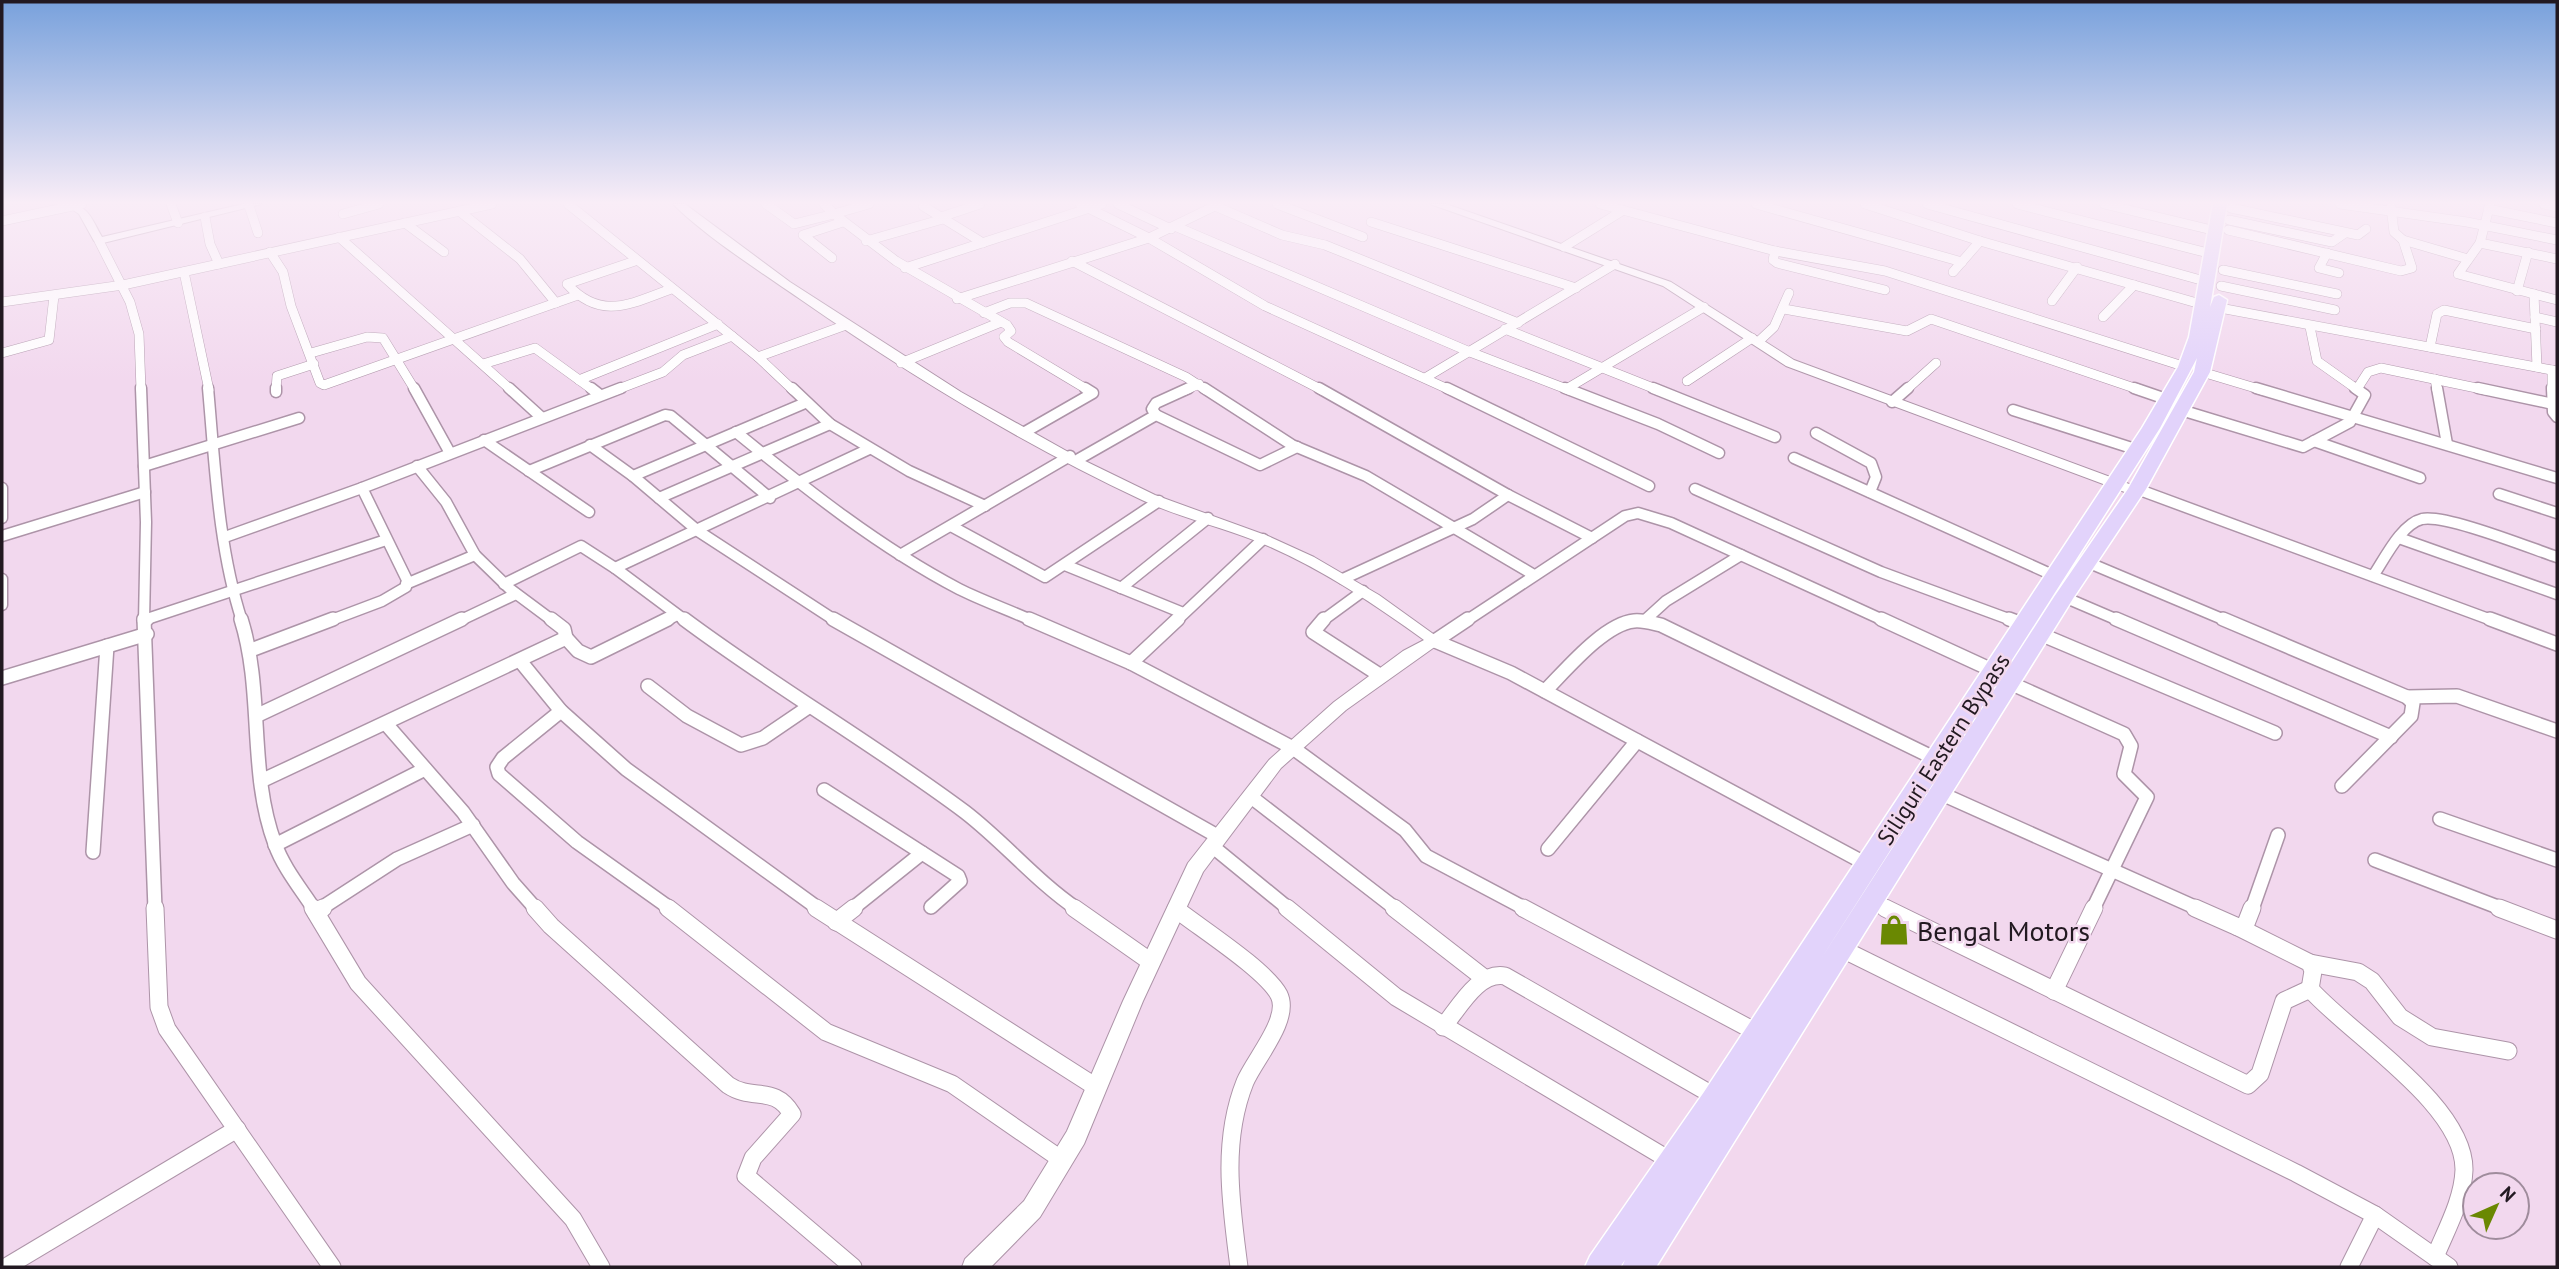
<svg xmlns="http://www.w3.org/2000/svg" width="2559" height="1269" viewBox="0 0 2559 1269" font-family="'PT Sans',sans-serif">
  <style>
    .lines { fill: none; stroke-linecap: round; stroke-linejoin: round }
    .minor-far3-casing { stroke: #ad94a8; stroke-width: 10 }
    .minor-far2-casing { stroke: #ad94a8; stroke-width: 13 }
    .minor-far1-casing { stroke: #ad94a8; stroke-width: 16 }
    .minor-casing { stroke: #ad94a8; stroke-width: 19 }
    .tertiary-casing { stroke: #ad94a8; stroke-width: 2 }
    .primary-casing { stroke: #fff; stroke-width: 3 }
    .minor-far3 { stroke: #fff; stroke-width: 9 }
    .minor-far2 { stroke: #fff; stroke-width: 10 }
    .minor-far1 { stroke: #fff; stroke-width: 13 }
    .minor { stroke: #fff; stroke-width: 17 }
    .tertiary { fill: #fff; fill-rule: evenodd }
    .primary { fill: #e2d3fb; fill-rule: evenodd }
    .labels { text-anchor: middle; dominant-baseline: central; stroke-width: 5; stroke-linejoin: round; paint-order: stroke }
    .street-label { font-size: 23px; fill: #221921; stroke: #f2d8ee }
    .near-poi-label { font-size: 28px; fill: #221921; stroke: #f2d8ee; text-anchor: start }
  </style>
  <rect width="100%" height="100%" fill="#f2d8ee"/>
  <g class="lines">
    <!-- minor-far3 casing -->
    <g class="minor-far3-casing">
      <g id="minor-far3">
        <polyline points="171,204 178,223"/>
        <polyline points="568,204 758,357 793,390"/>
        <polyline points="766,204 794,224 834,214 824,204"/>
        <polyline points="869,204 834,214 896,261 1007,325 1011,331 1004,337 1008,342 1088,390"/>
        <polyline points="1080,204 1149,238 1265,306 1450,390"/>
        <polyline points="1118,204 1171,229"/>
        <polyline points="1277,204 1363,237"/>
        <polyline points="1600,204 1775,251 1885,271 2186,367"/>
        <polyline points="1756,204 1962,262"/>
        <polyline points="1865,204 1980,241 2204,305 2557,371"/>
        <polyline points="1927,204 2208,282"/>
        <polyline points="2017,204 2212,254"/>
        <polyline points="2104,204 2216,231"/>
        <polyline points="2340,204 2467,222 2557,240"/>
        <polyline points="2490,204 2480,243 2458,274 2557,300"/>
        <polyline points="2544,204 2557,207"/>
        <polyline points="249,206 258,233"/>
        <polyline points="923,206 983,243"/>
        <polyline points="1215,206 1282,235 1325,245 1518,323"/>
        <polyline points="2391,207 2394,232 2403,240 2468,259"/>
        <polyline points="2231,208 2358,235 2366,229"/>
        <polyline points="2488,209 2557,223"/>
        <polyline points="459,211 520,259 556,303"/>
        <polyline points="343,214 379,204"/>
        <polyline points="205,217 210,244 219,264"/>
        <polyline points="941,217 980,204"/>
        <polyline points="2229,220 2332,242 2345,233"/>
        <polyline points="2,221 82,204"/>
        <polyline points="1371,222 1576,288"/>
        <polyline points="405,223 444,252"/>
        <polyline points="1177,227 1470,352 1569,390"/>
        <polyline points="2228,230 2401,271 2412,268 2403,240"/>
        <polyline points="339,237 511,390"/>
        <polyline points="99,241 130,302 139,334 141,390"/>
        <polyline points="866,241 943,219"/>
        <polyline points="2480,243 2557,259"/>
        <polyline points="1564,247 1622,211"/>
        <polyline points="1775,251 1773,260 1777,263 1885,290"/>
        <polyline points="270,252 283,272 291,306 320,383 324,385 578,295"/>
        <polyline points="2327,253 2319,268 2339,273"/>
        <polyline points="832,258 803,235 843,222"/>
        <path d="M635 261 567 284C601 321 630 304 671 289"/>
        <polyline points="1072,261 1322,390"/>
        <polyline points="905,268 1102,204"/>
        <polyline points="2223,270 2337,294"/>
        <polyline points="184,272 209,390"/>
        <polyline points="1953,272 1980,241"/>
        <polyline points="2221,286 2335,310"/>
        <polyline points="2517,291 2528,252"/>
        <polyline points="2534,294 2537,367"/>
        <polyline points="957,299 1149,238 1219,204"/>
        <polyline points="2052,301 2077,267"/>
        <polyline points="2,302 123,285 492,204"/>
        <polyline points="1784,309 1907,331 1931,319 2140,390"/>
        <polyline points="984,313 1010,303 1026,303 1186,377 1206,390"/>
        <polyline points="2103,317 2134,285"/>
        <polyline points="2535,317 2557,322"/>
        <polyline points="2310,327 2317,361 2358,390"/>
        <polyline points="1505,329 1658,390"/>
        <polyline points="1758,342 1774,327 1789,293"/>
        <polyline points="2430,347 2437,314 2444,310 2536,329"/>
        <polyline points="2,353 49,340 54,296"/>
        <polyline points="311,353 367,337 383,338 415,390"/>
        <polyline points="758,357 846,325"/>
        <polyline points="901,363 1001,322"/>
        <polyline points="483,364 535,348 593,390"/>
        <polyline points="2552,370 2552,390"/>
        <polyline points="2202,372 2262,390"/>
        <polyline points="1425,378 1615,264"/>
        <polyline points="2435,379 2437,390"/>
        <polyline points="579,380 718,324"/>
        <polyline points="1687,381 1752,338"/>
        <polyline points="1568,388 1704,307"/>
        <polyline points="2357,389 2368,372 2381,368 2486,390"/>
        <polyline points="276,390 277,376 314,364"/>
        <polyline points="616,390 663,372 683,355 732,336"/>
        <polyline points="1185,390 1199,384"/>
        <polyline points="1906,390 1936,363"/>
      </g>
    </g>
    <!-- minor-far2 casing -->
    <g class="minor-far2-casing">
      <g id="minor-far2">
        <polyline points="141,388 146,522 144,621"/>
        <path d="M208 388C215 465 218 547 242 621"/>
        <polyline points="414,388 450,453"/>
        <polyline points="509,388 541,417"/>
        <polyline points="591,388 600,395"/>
        <polyline points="792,388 830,424 909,471 985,506"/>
        <polyline points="1204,388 1292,445 1366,476 1534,575"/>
        <polyline points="1319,388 1508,495 1592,538"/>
        <polyline points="1447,388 1649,486"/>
        <polyline points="1565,388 1658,424 1719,453"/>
        <polyline points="1653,388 1775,437"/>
        <polyline points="2134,388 2166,399"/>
        <polyline points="2256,388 2557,478"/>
        <polyline points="2437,388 2447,444"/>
        <polyline points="2478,388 2553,404"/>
        <polyline points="2552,388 2553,412 2557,417"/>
        <polyline points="276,392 276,388"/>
        <polyline points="1892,402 1908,388"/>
        <polyline points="2013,410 2138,450"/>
        <polyline points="2181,410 2303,447 2350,422 2365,395 2355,388"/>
        <polyline points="1156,415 1152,409 1156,403 1189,388"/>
        <path d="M736 432C806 489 879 547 959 589 983 601 1009 610 1033 621"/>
        <polyline points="1025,432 1093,393 1085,388"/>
        <polyline points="1816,433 1871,463 1876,477 1870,492"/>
        <polyline points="484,440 589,512"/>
        <polyline points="2314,441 2420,478"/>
        <polyline points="590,445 633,476 805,403"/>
        <polyline points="1794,458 2057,577"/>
        <polyline points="1077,460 1156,415 1260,465 1297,447"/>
        <polyline points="144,466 299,418"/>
        <polyline points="417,466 446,502 475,555 510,589 553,621"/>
        <polyline points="529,471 665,415 671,416 770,498"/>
        <polyline points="633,476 698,531 836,621"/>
        <polyline points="2,488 2,518"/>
        <polyline points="1695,489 1881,572 2014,621"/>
        <polyline points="2137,489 2494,621"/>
        <polyline points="2499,494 2557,513"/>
        <polyline points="659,498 830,424"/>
        <polyline points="951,526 1045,577 1159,501"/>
        <polyline points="2,536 145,492"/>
        <polyline points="225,537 362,488"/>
        <polyline points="2399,538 2557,594"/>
        <polyline points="900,555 1070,456"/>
        <polyline points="2087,562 2227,621"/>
        <polyline points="1065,565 1183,613"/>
        <path d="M2373 576C2384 560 2401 524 2422 519 2446 514 2530 548 2557 557"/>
        <polyline points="2,579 2,605"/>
        <polyline points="1343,579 1473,519 1508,495"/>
        <polyline points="406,584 475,555"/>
        <polyline points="504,584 581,546 615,568"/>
        <polyline points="1121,588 1208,518"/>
        <polyline points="2064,597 2120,621"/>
        <polyline points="144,620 386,540"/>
        <polyline points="329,621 382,601 406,587 407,580 362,488 621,388"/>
        <polyline points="459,621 516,594"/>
        <polyline points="665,621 677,615"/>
        <polyline points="686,621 615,568 869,449"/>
        <polyline points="1176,621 1263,539"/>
        <polyline points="1322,621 1363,591"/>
        <polyline points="1466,621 1625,516 1638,513 1671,523 1885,621"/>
        <polyline points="1644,621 1666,601 1741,555"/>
      </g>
    </g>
    <!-- minor-far1 casing -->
    <g class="minor-far1-casing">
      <g id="minor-far1">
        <polyline points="144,619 155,909"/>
        <path d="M241 619C264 692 248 772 275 844 283 867 301 889 314 909"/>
        <path d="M684 619C775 687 874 744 965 812 1004 842 1036 881 1077 909"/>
        <polyline points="833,619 1219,837"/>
        <polyline points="1029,619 1131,663 1293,748 1405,830 1426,856 1526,909"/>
        <polyline points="1324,619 1313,632 1381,676"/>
        <polyline points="1881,619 1994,671"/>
        <polyline points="2009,619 2025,625"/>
        <polyline points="2116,619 2391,737"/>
        <polyline points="2223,619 2407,697 2413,703 2411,716 2342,786"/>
        <polyline points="2490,619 2557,644"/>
        <polyline points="144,620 147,619"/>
        <polyline points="2040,634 2275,733"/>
        <polyline points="566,638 578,651 591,657 668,619"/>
        <polyline points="1435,641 1468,619"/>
        <polyline points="1435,641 1511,673 1870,866"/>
        <polyline points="251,650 333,619"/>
        <polyline points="521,662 561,711 626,769 819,909"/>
        <polyline points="1131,663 1178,619"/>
        <polyline points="2,678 147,634"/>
        <polyline points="2010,683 2124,734 2131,746 2124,774 2147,797 2093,909"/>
        <polyline points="648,686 687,716 741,745 763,738 807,708"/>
        <path d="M1545 691C1566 670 1604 624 1634 621 1643 620 1652 623 1661 625L1936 759"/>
        <polyline points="2407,697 2457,696 2557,731"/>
        <polyline points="561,711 503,758 497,767 499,774 577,842 671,909"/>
        <polyline points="258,715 462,619"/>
        <polyline points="387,725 463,812 513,883 536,909"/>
        <polyline points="261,781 566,638 564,629 551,619"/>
        <polyline points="824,790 958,876 960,881 931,907"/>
        <polyline points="1942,794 2199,909"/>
        <polyline points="1250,796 1396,909"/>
        <polyline points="2440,819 2557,860"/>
        <polyline points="275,845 425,769"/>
        <polyline points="1212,846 1289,909"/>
        <polyline points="1548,849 1637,741"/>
        <polyline points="93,852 107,646"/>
        <polyline points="2375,860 2503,909"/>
        <polyline points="1873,902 1888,909"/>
        <polyline points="320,909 397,859 473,825"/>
        <polyline points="852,909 922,853"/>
        <polyline points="2252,909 2278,835"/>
      </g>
    </g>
    <!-- minor casing -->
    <g class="minor-casing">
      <g id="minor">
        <polyline points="155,908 159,1007 167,1029 332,1267"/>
        <polyline points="313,908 358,983 573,1219 601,1267"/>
        <path d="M535 908 551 926 728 1085C753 1102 774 1084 792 1114L753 1158 746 1176 853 1267"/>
        <polyline points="668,908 826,1032 952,1084 1062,1160"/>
        <polyline points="816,908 1096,1087"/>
        <polyline points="1074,908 1151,962"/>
        <polyline points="1287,908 1396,997 1671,1161"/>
        <polyline points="1394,908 1484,978"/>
        <polyline points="1523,908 1758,1033"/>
        <polyline points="1885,908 2248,1085 2260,1074 2284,1001 2310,989"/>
        <polyline points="2195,908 2238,927 2245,926 2252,908"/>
        <polyline points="2499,908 2557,930"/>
        <path d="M1176 909C1200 928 1266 970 1279 995 1291 1019 1254 1060 1245 1082 1221 1142 1231 1205 1239 1267"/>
        <polyline points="316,912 323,908"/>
        <polyline points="836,922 854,908"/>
        <path d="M2238 927 2310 963 2313 971 2310 989C2351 1035 2465 1105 2464 1170 2463 1200 2446 1230 2435 1257"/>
        <polyline points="1836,946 2296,1173 2375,1215 2449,1267"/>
        <polyline points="2310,963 2358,972 2372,981 2400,1017 2432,1037 2508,1051"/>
        <polyline points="2054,991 2094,908"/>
        <path d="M1443 1027C1459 1008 1478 971 1505 976L1716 1097"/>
        <polyline points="6,1267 237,1129"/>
        <polyline points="2349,1267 2375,1215"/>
      </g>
    </g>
    <!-- tertiary casing -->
    <g class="tertiary-casing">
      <g id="tertiary">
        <path d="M64 204C89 204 91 218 102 237L243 204H262L99 244 94 241 79 214Z"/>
        <path d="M673 204H685L790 282 961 392 1079 458 1155 495 1268 536 1314 557 1379 595 1443 641 1346 710 1281 768 1203 872 1143 1001 1084 1144 1040 1217 991 1267H962L965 1259 1024 1201 1067 1131 1123 1001 1188 863 1269 760 1334 702 1403 651 1424 640C1371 602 1316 565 1256 541 1218 526 1178 517 1142 500 1022 444 908 374 800 299 761 272 706 237 673 204Z"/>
        <polygon points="1430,204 1446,204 1671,282 1794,360 2140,488 2142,491 2135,495 2130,494 1786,366 1663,286"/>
      </g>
    </g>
    <!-- primary casing -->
    <g class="primary-casing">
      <path id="primary" d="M2213 204H2227L2210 307 2214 297 2219 295 2227 300 2210 372 2146 489 2074 597 1656 1267H1622L1625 1260 1620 1267H1585L1590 1256 1704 1092 2142 428 2178 367 2189 337ZM2197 358 2194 372 2128 489 2054 597 1819 962 2160 428Z"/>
    </g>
    <!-- minor-far3 -->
    <use href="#minor-far3" class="minor-far3"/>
    <!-- minor-far2 -->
    <use href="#minor-far2" class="minor-far2"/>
    <!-- minor-far1 -->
    <use href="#minor-far1" class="minor-far1"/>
    <!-- minor -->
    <use href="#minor" class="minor"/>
    <!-- tertiary -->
    <use href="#tertiary" class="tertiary"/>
    <!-- primary -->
    <use href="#primary" class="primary"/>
  </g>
  <!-- sky -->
  <linearGradient id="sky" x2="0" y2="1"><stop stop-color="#78a1dc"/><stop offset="0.53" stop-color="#f9edf7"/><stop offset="1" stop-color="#f9edf7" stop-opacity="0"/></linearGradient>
  <rect width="2559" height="382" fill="url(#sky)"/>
  <!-- icons -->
  <defs>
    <g id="shop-bare" transform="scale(2.415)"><path d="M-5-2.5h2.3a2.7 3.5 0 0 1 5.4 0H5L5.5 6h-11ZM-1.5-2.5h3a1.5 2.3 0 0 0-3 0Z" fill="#6a8802" stroke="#f2d8ee" stroke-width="2.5" paint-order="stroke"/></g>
  </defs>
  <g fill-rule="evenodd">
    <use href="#shop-bare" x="1894" y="930"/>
  </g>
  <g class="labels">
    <!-- street labels -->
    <g class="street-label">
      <text transform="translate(1943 749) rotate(-57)">Siliguri Eastern Bypass</text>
    </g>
    <!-- near-poi labels -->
    <g class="near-poi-label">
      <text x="1917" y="930">Bengal Motors</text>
    </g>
  </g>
  <!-- border -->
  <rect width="2559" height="1269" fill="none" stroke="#221921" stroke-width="7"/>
  <!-- north arrow -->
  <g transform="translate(2496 1206) rotate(45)"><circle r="33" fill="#f2d8ee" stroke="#9f8c9c" stroke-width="2"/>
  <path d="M0-5L12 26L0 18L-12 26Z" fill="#6a8802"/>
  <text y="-10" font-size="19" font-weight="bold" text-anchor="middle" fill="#221921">N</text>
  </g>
</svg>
